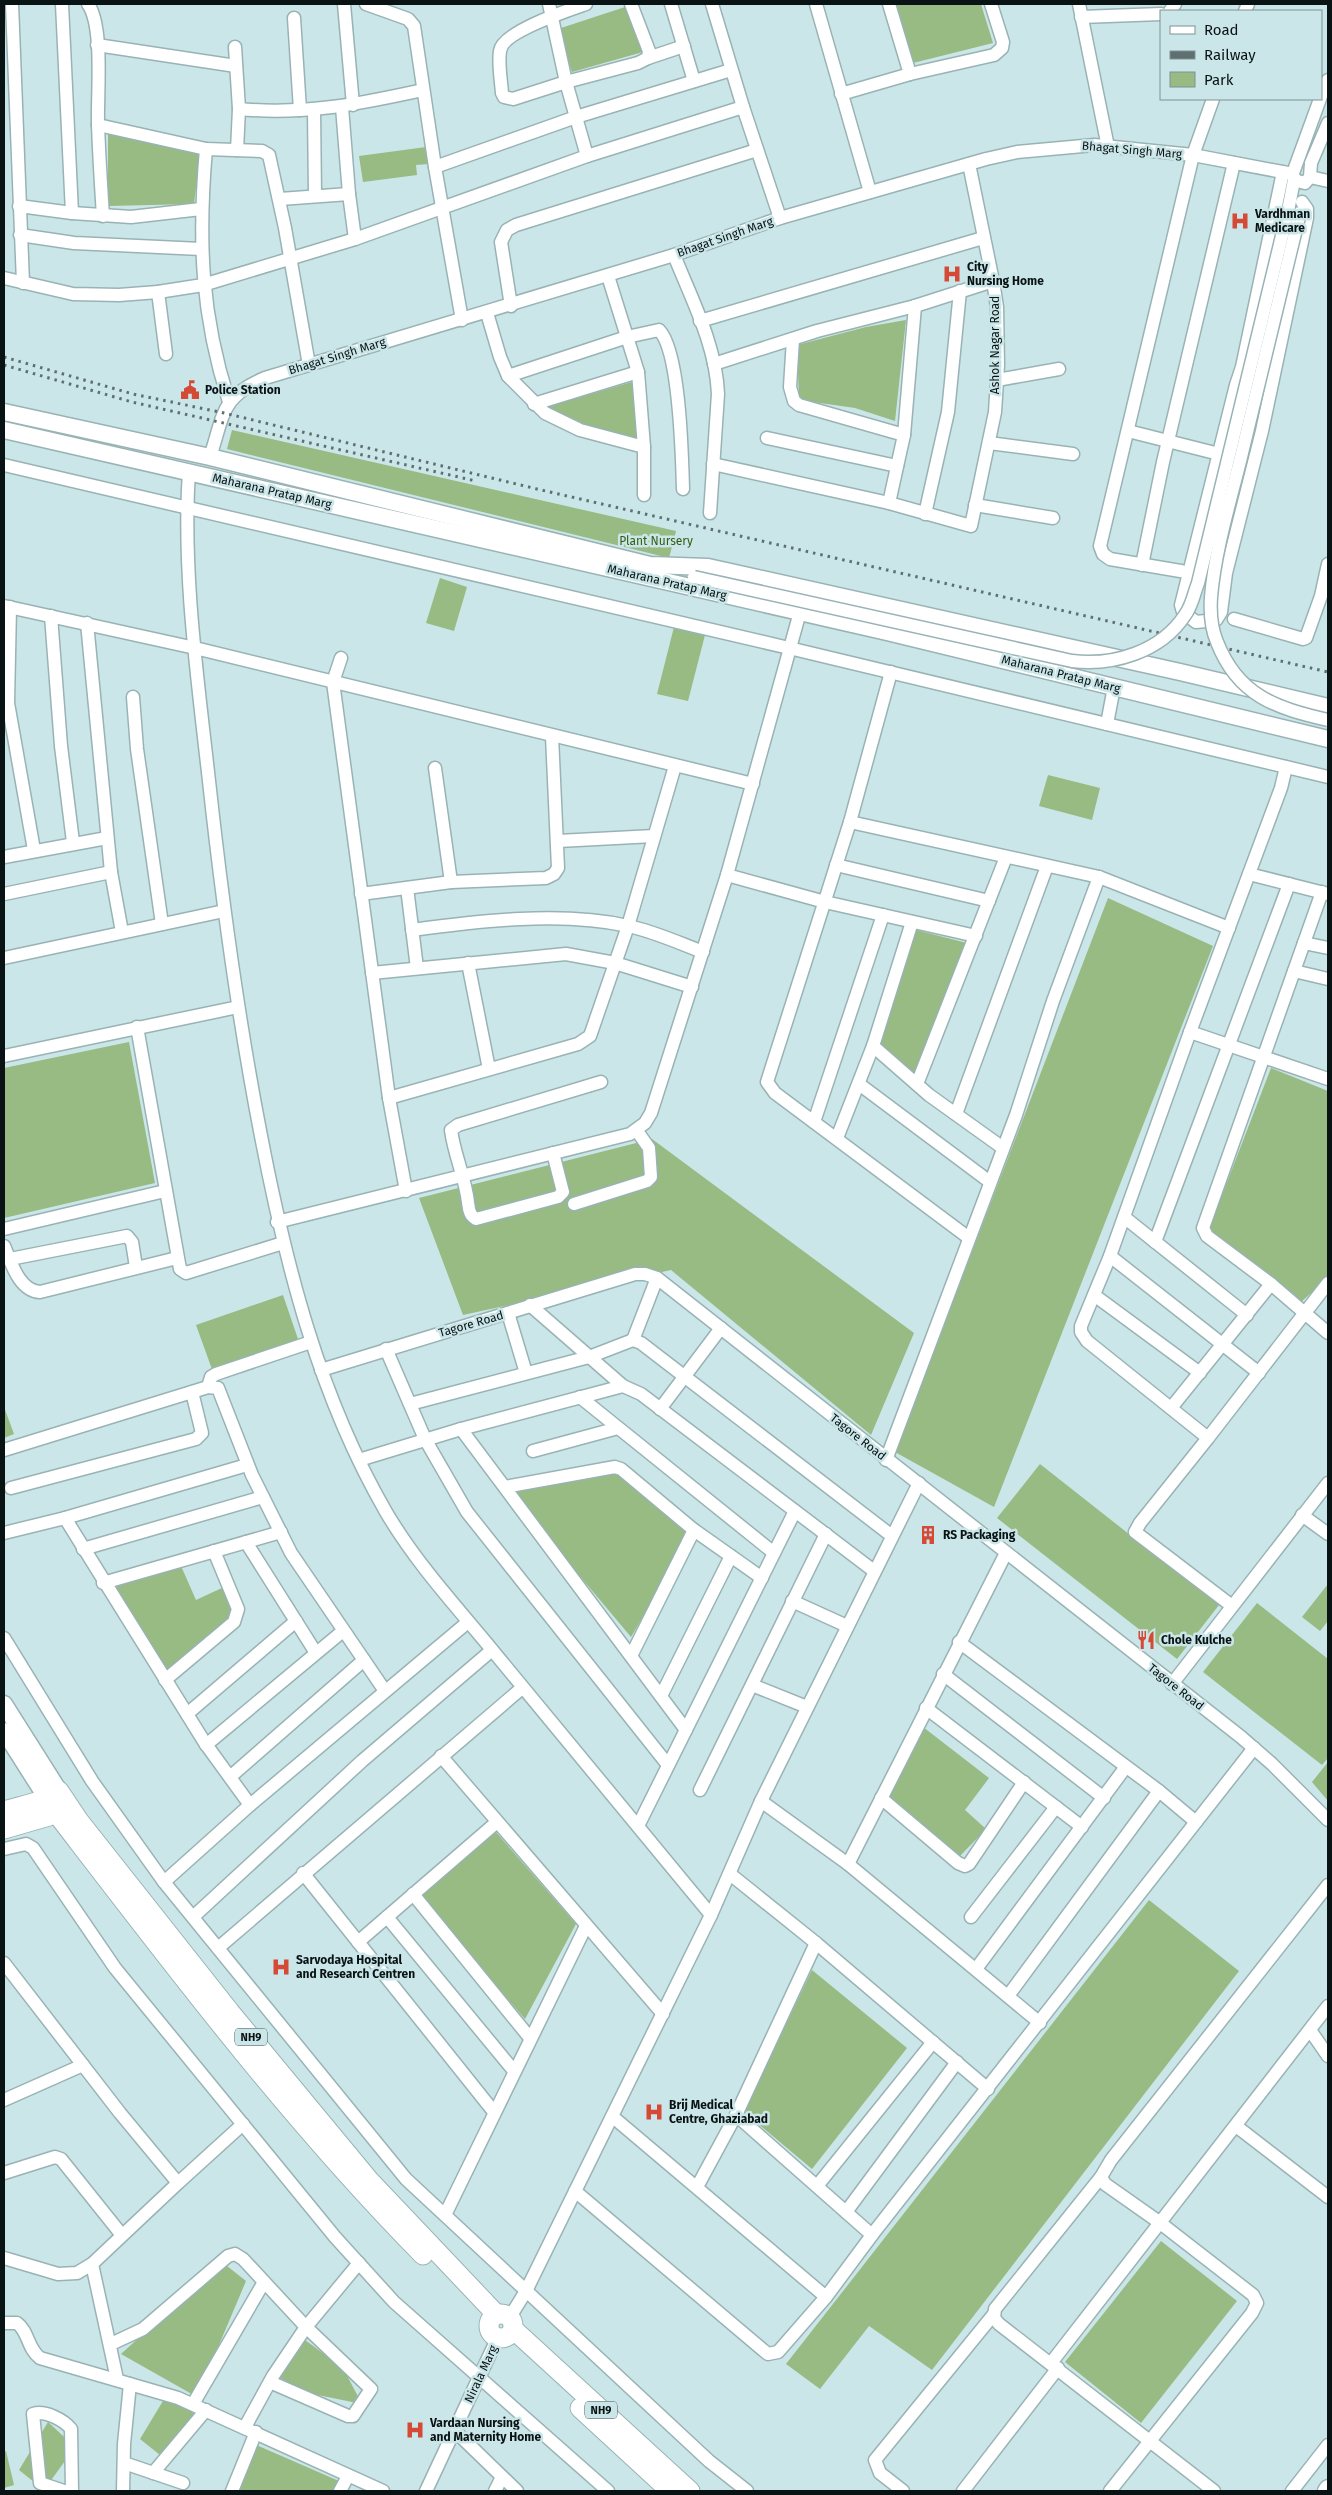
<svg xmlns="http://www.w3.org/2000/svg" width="1332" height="2495" viewBox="0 0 1332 2495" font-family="'Fira Sans',sans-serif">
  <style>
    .green { fill: #98ba83 }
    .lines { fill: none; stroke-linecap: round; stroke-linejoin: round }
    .minor-casing { stroke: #99b3b5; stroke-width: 15 }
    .major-casing { stroke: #99b3b5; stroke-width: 19 }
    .highway-casing { stroke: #99b3b5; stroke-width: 21 }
    .minor { stroke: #fff; stroke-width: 12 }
    .major { stroke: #fff; stroke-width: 16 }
    .highway { stroke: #fff; stroke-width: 19 }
    .rail { stroke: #5e6f71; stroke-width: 3; stroke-dasharray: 2.5 5; stroke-linecap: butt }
    .minor-bridge-casing { stroke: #99b3b5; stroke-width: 15; stroke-linecap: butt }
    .minor-bridge { stroke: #fff; stroke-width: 12 }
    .labels { text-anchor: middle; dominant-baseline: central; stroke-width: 5; stroke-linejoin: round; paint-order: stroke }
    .shield { fill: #cbe6e8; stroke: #445254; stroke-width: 1 }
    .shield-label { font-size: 11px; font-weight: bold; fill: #0a1314 }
    .street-label { font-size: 12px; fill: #0a1314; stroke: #cbe6e8 }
    .poi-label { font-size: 12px; font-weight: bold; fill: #0a1314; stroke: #cbe6e8; text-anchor: start }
    .park-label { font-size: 12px; fill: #345c10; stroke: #cbe6e8 }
  </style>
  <rect width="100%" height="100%" fill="#cbe6e8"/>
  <!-- green -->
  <g class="green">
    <polygon points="896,4 981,4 993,43 913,63"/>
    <polygon points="625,7 643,52 572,72 558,29"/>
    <polygon points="108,132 200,154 194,204 108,206"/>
    <polygon points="426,147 429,164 416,165 417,175 363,182 359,156"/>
    <polygon points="906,320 895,421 855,408 799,400 797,345 866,327"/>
    <polygon points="632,382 638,439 591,427 546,407"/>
    <polygon points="232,430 676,531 669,558 227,449"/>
    <polygon points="440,578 467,587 454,631 426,623"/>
    <polygon points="674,627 705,635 688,701 657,694"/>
    <polygon points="1048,775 1100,788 1092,820 1039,806"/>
    <polygon points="1108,898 1213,946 994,1507 895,1452"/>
    <polygon points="916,930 967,943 915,1079 878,1047"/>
    <polygon points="129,1042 155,1183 4,1218 4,1068"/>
    <polygon points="1271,1068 1328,1091 1328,1278 1301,1302 1209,1229"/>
    <polygon points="652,1139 914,1333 871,1435 671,1270 463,1315 419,1198"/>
    <polygon points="283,1295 299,1342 213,1372 196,1325"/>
    <polygon points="4,1407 14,1434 4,1438"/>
    <polygon points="1040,1464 1219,1605 1177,1659 997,1518"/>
    <polygon points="624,1467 694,1530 631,1637 505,1487"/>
    <polygon points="181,1566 196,1600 224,1587 235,1613 169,1673 115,1587"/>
    <polygon points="1328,1584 1328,1621 1320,1631 1302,1617"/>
    <polygon points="1257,1603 1328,1659 1328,1758 1322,1765 1203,1672"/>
    <polygon points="923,1727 989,1778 965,1810 986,1829 959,1857 884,1797"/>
    <polygon points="1328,1762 1328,1801 1312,1782"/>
    <polygon points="495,1831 576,1924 525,2019 419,1898"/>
    <polygon points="1149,1900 1239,1971 932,2370 869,2326 820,2389 786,2364"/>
    <polygon points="812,1970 907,2048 812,2169 744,2112"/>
    <polygon points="1161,2241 1237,2301 1141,2423 1065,2362"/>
    <polygon points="222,2262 246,2281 197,2397 121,2354"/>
    <polygon points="305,2340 343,2368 362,2404 308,2393 280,2378"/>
    <polygon points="169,2391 196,2416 165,2459 140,2439"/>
    <polygon points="48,2422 75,2447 44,2490 19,2470"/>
    <polygon points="254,2444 339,2481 333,2491 240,2491"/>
    <polygon points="6,2451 14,2485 4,2488 4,2452"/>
  </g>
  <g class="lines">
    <!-- minor casing -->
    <g class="minor-casing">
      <g id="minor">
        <polyline points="12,4 23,283"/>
        <polyline points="62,4 72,213"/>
        <path d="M88 4C104 26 97 96 98 124 99 155 101 185 103 216"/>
        <polyline points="344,4 353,105"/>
        <polyline points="366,4 408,19 414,26 435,167 462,320"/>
        <polyline points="549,4 566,82 587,156"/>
        <path d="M586 4C569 10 502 32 500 51 498 64 501 80 502 93L504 97 513 99 566 82 638 63 648 58 649 51 631 4"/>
        <polyline points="671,4 694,81"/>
        <polyline points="712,4 743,107 780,218"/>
        <polyline points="816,4 870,192"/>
        <polyline points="889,4 910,74"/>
        <polyline points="1079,4 1108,147"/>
        <polyline points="1170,11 1175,4"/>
        <polyline points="1245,11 1248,4"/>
        <polyline points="1081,17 1161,14"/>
        <polyline points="294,18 300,110"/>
        <polyline points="97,45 236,66"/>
        <polyline points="235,47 239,109 237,150"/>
        <polyline points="648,58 684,46"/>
        <polyline points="841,94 910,74 994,55 1002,48 1003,42 991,4"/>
        <polyline points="1321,96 1328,80"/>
        <polyline points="342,107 349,194 355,239"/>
        <path d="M239 109C306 115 359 104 423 90"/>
        <polyline points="314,110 315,196"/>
        <polyline points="98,125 206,149 262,151 269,155 285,228 309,365"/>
        <path d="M206 149C198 240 201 315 229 402"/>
        <polyline points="435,167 576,117 731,70"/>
        <polyline points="1283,172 1242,367 1236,385 1181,605 1183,612 1196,622 1216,620 1221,612 1226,573 1262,431 1307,218 1307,209 1302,202"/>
        <polyline points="1310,177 1328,181"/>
        <polyline points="1294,180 1305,183 1310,177 1311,163 1328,123"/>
        <polyline points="280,199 349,194"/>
        <polyline points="19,206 72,213 131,217 201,209"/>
        <polyline points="1288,211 1294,180 1293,173 1320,99"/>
        <polyline points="20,235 74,243 201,249"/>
        <path d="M674 255C692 300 716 345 718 394L710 513"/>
        <polyline points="608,276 638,372 644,447 644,495"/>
        <polyline points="4,278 73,294 119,295 158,292 203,285 355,239 587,156 743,107"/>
        <polyline points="158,292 166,354"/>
        <polyline points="511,306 501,242 507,230 516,225 757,150"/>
        <polyline points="487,313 500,357 508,376 545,413 580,430 644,447"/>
        <polyline points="700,321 983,238"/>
        <polyline points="793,339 790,387 794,401 799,405 904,435"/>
        <polyline points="714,364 817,331 915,306 993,281"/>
        <path d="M508 376 627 337 659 330C680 351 682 457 683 489"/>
        <polyline points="997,380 1059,369"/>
        <polyline points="534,404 638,372"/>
        <polyline points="1128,431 1219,454"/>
        <polyline points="767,438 897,466"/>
        <polyline points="989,443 1073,454"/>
        <path d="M210 457C224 415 220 397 265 378L674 255 780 218 986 159 1017 152 1094 145 1193 155 1293 174"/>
        <polyline points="713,464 889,503 971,526 995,412 998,365 997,307 993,281 969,164"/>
        <polyline points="4,465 789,648 1328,777"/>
        <path d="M189 471C182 571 198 682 209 781 222 900 238 1018 261 1136 286 1266 319 1396 386 1512 416 1563 456 1606 493 1651 565 1739 638 1827 711 1915"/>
        <polyline points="889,503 904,435 915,306"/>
        <polyline points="975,505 1053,518"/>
        <polyline points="925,514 948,412 960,291"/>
        <polyline points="1142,565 1163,462 1234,163"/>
        <polyline points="1198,574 1110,559 1103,554 1100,546 1193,155 1213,99"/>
        <polyline points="4,606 195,648 753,784"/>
        <polyline points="10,607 8,703 34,850"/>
        <polyline points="51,616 61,746 73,842"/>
        <polyline points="1234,619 1303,639 1306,638 1321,596 1328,564"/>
        <polyline points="87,623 111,872 122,932"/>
        <polyline points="341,658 333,682 389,1098 406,1191"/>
        <polyline points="891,672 850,822 767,1082 775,1093 969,1238"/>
        <polyline points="133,697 137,749 162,924"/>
        <polyline points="1107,724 1114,687"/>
        <polyline points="1286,767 1281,788 1190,1032 1110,1256 1081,1326 1081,1332 1087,1341 1208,1438 1328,1283"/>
        <polyline points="435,768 451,882"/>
        <polyline points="850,822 1099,877 1229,928"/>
        <polyline points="558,841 654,836"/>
        <polyline points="4,857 107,838"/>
        <polyline points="836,865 989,901"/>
        <polyline points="1249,874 1328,894"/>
        <polyline points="727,875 825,902 976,936"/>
        <polyline points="407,888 417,968"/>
        <polyline points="1322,892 1203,1228 1207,1236 1271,1284 1328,1333"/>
        <polyline points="4,894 111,872"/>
        <polyline points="361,894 451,882 546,878 554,874 558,868 552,736"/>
        <polyline points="912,922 873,1046 929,1095 1003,1148"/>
        <path d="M412 930C480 921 561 911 628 926 653 931 679 943 703 952"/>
        <polyline points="1304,943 1328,948"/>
        <polyline points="4,958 224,911"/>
        <polyline points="468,963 489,1069"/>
        <polyline points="1294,971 1328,979"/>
        <polyline points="372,973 566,954 615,963 692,987"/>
        <polyline points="137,1027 180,1269 186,1273 283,1243"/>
        <polyline points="1190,1032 1328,1079"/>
        <polyline points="4,1056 238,1007"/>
        <polyline points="859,1084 990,1182"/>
        <polyline points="917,1084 1006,857"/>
        <polyline points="389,1098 578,1044 590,1036 628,926 675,766"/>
        <polyline points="956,1114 1047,866"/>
        <polyline points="814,1122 883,915"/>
        <polyline points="837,1138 873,1046"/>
        <path d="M553 1153 563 1192 558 1197 476 1219C469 1215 469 1209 468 1202 465 1177 454 1154 451 1130L458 1125 601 1082"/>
        <polyline points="574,1204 647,1181 651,1177 649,1148 637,1131"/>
        <polyline points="1124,1217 1247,1315"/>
        <polyline points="277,1222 630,1134 645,1123 651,1113 727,875 800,612"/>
        <polyline points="4,1229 165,1191"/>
        <polyline points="1155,1242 1289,884"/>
        <path d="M4 1246C11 1262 19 1291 40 1292L177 1258"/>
        <polyline points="1110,1256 1259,1373"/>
        <polyline points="10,1259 127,1236 132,1242 136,1267"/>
        <polyline points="1094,1295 1200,1373"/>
        <polyline points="530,1305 623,1386"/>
        <polyline points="508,1313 526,1373"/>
        <polyline points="633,1340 657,1278"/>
        <polyline points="386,1349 425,1439 467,1512 668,1765"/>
        <polyline points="321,1370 635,1274 645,1274 657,1278 1241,1737 1272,1764 1328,1820"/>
        <polyline points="208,1387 211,1377 216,1374 311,1342"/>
        <polyline points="580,1397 774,1553"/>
        <polyline points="410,1404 589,1357 633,1340 641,1343 892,1536"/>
        <polyline points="1171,1408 1271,1284"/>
        <polyline points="660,1409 721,1328"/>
        <polyline points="461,1429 686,1730"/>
        <polyline points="1208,1438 1140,1523 1135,1532 1232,1606"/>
        <polyline points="4,1450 208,1387 218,1388 252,1475 291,1553 385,1691"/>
        <polyline points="533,1451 618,1428"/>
        <polyline points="359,1460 461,1429 623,1386 641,1394 874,1571"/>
        <polyline points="886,1460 1016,1115 1053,1001 1099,877"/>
        <polyline points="505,1487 615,1467 621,1469 694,1530 762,1578"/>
        <polyline points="11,1488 196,1439 202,1433 192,1392"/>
        <polyline points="1302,1515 1328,1534"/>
        <polyline points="65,1518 205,1743 250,1805"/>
        <polyline points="4,1533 65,1518 247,1465"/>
        <polyline points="246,1542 316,1653"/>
        <polyline points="83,1549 263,1497"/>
        <polyline points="103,1583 281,1532"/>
        <polyline points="792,1601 847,1626"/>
        <polyline points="4,1638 92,1781 164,1882 406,2179 709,2461 747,2491"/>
        <polyline points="959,1642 1159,1791 1196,1822"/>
        <polyline points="631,1656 694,1530"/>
        <polyline points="943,1674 1104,1798"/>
        <polyline points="165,1680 234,1622 238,1609 214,1551"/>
        <polyline points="1172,1684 1328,1483"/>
        <polyline points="752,1685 807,1707"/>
        <polyline points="661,1696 731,1556"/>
        <polyline points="926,1708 1082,1827"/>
        <polyline points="187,1714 296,1621"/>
        <polyline points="206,1745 343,1631"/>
        <polyline points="441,1756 663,2014"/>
        <polyline points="230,1777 364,1660"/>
        <polyline points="700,1790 826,1534"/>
        <polyline points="881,1798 958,1863 965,1866 969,1864 1024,1782"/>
        <polyline points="761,1801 848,1864 1040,2023"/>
        <polyline points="638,1826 795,1511"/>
        <polyline points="4,1849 26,1844 33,1848 115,1968 335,2237 394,2302 608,2491"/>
        <polyline points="848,1864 1006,1553"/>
        <polyline points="303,1873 494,2112"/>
        <polyline points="730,1874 816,1943 988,2089"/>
        <polyline points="164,1882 250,1805 468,1622"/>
        <polyline points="413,1894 530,2038"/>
        <polyline points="193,1917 362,1761 492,1650"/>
        <polyline points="387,1917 514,2071"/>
        <polyline points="971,1917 1056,1807"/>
        <polyline points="358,1942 497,1822"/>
        <polyline points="218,1948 522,1688"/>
        <polyline points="4,1963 120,2113 178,2183 92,2264 77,2273 58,2274 4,2258"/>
        <polyline points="976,1969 1125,1768"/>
        <polyline points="1008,1996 1159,1791"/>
        <polyline points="1310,2030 1328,2056"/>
        <polyline points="4,2100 83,2065"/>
        <polyline points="736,2115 872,2235"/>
        <polyline points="613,2117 826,2297"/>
        <polyline points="1236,2126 1328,2197"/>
        <polyline points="4,2173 55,2157 61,2159 121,2234"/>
        <polyline points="1101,2177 995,2309 994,2318 999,2324 1214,2491"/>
        <polyline points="178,2183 243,2124"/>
        <polyline points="817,2186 933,2042"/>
        <polyline points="697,2187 736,2115 816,1943"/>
        <polyline points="575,2191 763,2350 768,2354 778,2352 826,2297 875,2231 1254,1748"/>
        <polyline points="846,2212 957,2062"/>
        <polyline points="445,2215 586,1926"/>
        <polyline points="92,2264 117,2379"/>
        <polyline points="510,2317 526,2291 711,1915 761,1801 919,1483"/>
        <path d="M4 2323H17C29 2332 27 2348 40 2358L178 2398 383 2491"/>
        <polyline points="111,2344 143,2329 228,2256 235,2254 243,2259 306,2327 371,2389 353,2416 348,2416 270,2382"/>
        <polyline points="1051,2363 1328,2006"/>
        <polyline points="193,2404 264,2282"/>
        <polyline points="245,2427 273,2376 306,2327 359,2263"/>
        <polyline points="455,2431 517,2491"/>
        <polyline points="124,2463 183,2483"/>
        <polyline points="153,2473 206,2410"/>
        <path d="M64 2491 40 2483 33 2414C45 2410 64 2420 71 2429L72 2491"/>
        <polyline points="123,2491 124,2444 130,2384"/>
        <polyline points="232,2491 256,2432"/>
        <polyline points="340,2491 348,2476"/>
        <polyline points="426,2491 498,2337"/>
        <polyline points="495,2491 502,2477"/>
        <polyline points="903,2491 880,2473 875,2460 994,2314"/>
        <polyline points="963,2491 1058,2368"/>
        <polyline points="1110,2491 1252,2313 1257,2303 1253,2295 1159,2222 1105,2184 1101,2177 1111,2160 1328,1885"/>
        <polyline points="1292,2491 1328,2445"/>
      </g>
    </g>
    <!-- major casing -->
    <g class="major-casing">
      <g id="major">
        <polyline points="4,412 210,457 650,565 708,567 1180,672 1328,707"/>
        <polyline points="4,430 887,632 1328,739"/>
        <polyline points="4,1704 59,1791"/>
        <polyline points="4,1731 53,1808"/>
        <polyline points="1326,2491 1328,2488"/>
      </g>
    </g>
    <!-- highway casing -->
    <g class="highway-casing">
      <g id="highway">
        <path d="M4 1811C22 1805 43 1803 59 1791L79 1821 230 2012 369 2180 496 2314"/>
        <path d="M57 1814C173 1965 289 2119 423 2255"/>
        <polyline points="4,1829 49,1816 66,1808"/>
        <circle cx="501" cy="2326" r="12"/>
        <polyline points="513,2329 690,2491"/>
        <polyline points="580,2408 668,2489"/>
      </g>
    </g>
    <!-- minor -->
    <use href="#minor" class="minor"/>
    <!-- major -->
    <use href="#major" class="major"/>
    <!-- highway -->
    <use href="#highway" class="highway"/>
    <!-- rail -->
    <g class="rail">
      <polyline points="4,357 133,394 224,413 537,489 1328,672"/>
      <polyline points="4,365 132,402 476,481"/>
    </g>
    <!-- minor-bridge casing -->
    <g class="minor-bridge-casing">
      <g id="minor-bridge">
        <path d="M1300 213C1280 294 1261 375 1241 457 1230 502 1215 550 1211 597 1210 612 1211 628 1217 642 1238 696 1276 708 1328 720"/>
        <path d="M694 577 1072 661C1113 666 1161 652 1185 615 1192 606 1194 593 1198 583L1288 211"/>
      </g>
    </g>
    <!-- minor-bridge -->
    <use href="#minor-bridge" class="minor-bridge"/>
  </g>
  <!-- icons -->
  <defs>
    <g id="hospital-bare" transform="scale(1.5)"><path d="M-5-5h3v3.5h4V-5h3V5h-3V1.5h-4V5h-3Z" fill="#d54937" stroke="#cbe6e8" stroke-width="2.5" paint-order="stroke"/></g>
    <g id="civic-bare" transform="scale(1.5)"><path d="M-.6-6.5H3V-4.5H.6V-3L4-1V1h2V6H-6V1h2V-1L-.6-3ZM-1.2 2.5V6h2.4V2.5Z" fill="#d54937" stroke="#cbe6e8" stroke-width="2.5" paint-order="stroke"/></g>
    <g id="building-bare" transform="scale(1.5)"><path d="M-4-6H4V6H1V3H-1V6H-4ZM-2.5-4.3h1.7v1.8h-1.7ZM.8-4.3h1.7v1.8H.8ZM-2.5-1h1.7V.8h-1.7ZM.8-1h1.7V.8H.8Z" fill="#d54937" stroke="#cbe6e8" stroke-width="2.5" paint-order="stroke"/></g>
    <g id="restaurant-bare" transform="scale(1.5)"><path d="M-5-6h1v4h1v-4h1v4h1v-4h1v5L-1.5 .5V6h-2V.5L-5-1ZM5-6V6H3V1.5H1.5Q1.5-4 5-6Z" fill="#d54937" stroke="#cbe6e8" stroke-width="2.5" paint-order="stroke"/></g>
  </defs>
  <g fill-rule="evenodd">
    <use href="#hospital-bare" x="1240" y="221"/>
    <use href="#hospital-bare" x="952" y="274"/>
    <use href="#civic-bare" x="190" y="390"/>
    <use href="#building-bare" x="928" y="1535"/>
    <use href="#restaurant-bare" x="1146" y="1640"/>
    <use href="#hospital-bare" x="281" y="1967"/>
    <use href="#hospital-bare" x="654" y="2112"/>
    <use href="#hospital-bare" x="415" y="2430"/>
  </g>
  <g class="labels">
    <!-- shield labels -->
    <g class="shield">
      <rect x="235" y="2028.5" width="32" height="17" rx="4"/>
      <rect x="585" y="2401.5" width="32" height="17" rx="4"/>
    </g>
    <g class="shield-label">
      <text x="251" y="2037">NH9</text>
      <text x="601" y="2410">NH9</text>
    </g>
    <!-- street labels -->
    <g class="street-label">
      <text transform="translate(1132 150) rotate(5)">Bhagat Singh Marg</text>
      <text transform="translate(725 237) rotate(-19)">Bhagat Singh Marg</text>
      <text transform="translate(995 345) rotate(-90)">Ashok Nagar Road</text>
      <text transform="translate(337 356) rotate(-17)">Bhagat Singh Marg</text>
      <text transform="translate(272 491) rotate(13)">Maharana Pratap Marg</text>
      <text transform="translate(667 582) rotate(13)">Maharana Pratap Marg</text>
      <text transform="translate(1061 674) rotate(14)">Maharana Pratap Marg</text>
      <text transform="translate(471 1324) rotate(-16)">Tagore Road</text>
      <text transform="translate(858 1437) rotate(38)">Tagore Road</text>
      <text transform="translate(1176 1687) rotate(38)">Tagore Road</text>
      <text transform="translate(481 2374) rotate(-65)">Nirala Marg</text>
    </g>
    <!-- poi labels -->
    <g class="poi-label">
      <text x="1255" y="214">Vardhman<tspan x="1255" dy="14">Medicare</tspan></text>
      <text x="967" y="267">City<tspan x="967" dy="14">Nursing Home</tspan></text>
      <text x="205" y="390">Police Station</text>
      <text x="943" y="1535">RS Packaging</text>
      <text x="1161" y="1640">Chole Kulche</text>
      <text x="296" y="1960">Sarvodaya Hospital<tspan x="296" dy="14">and Research Centren</tspan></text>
      <text x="669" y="2105">Brij Medical<tspan x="669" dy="14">Centre, Ghaziabad</tspan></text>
      <text x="430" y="2423">Vardaan Nursing<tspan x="430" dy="14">and Maternity Home</tspan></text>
    </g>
    <!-- park labels -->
    <g class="park-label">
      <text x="656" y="541">Plant Nursery</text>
    </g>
  </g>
  <!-- border -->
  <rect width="1332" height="2495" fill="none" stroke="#0a1314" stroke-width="10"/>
  <!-- legend -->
  <rect x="1160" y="10" width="162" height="90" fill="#cbe6e8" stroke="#7e9293"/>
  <rect x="1170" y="26" width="25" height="8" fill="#ffffff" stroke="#7e9293"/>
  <text x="1204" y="35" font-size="15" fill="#0a1314">Road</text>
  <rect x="1170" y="51" width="25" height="8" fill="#5e6f71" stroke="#7e9293"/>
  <text x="1204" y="60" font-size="15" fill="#0a1314">Railway</text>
  <rect x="1170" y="72" width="25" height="15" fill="#98ba83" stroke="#7e9293"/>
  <text x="1204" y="85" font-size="15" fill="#0a1314">Park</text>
</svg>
